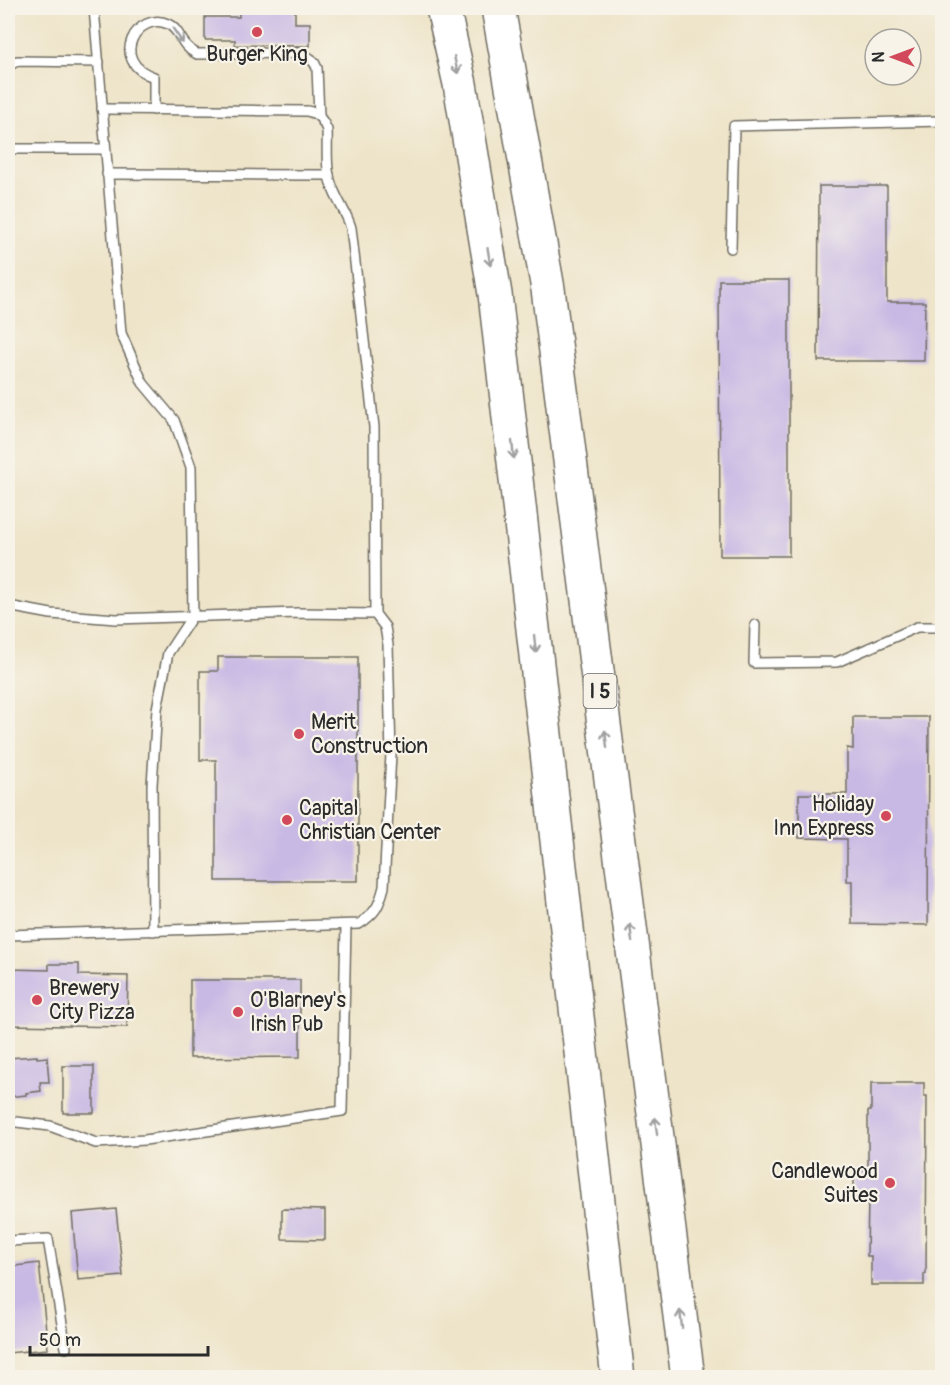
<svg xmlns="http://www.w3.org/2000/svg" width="950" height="1385" viewBox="0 0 950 1385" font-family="Pangolin,sans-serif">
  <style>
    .building { fill: #c7b8e4 }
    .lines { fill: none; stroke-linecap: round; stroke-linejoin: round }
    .service-casing { stroke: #6f6c62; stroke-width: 12 }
    .motorway-casing { stroke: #6f6c62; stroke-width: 36 }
    .service { stroke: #fff; stroke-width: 9 }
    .motorway { stroke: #fff; stroke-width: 33 }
    .oneway { stroke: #a0a0a0 }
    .poi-dot { fill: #d1495b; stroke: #f7f3e8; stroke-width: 2 }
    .labels { text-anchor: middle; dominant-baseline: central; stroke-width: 4.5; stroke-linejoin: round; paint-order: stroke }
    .shield { fill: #f7f3e8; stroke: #686764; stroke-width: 1.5 }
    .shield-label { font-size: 20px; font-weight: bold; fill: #2b2b2b }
    .poi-label { font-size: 21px; fill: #2b2b2b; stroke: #f7f3e8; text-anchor: start }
  </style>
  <rect width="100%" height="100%" fill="#f7f3e8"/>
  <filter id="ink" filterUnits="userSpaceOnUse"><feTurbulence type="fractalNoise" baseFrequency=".0167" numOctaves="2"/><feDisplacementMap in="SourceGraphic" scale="12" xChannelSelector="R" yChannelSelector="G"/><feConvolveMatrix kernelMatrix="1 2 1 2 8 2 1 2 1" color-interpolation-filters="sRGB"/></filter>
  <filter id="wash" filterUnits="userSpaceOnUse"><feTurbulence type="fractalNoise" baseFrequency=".008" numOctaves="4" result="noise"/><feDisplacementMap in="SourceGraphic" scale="24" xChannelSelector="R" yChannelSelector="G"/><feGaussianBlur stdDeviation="1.35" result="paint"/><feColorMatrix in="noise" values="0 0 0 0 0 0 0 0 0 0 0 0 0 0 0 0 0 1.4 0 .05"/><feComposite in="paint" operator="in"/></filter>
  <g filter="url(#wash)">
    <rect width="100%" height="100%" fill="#eee4c9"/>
    <g id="blocks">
      <!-- building -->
      <g class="building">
        <polygon points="239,9 295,9 295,23 310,23 310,46 235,45 235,40 205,40 205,17 239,17"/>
        <polygon points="819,186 887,186 887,302 925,302 924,361 818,361"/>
        <polygon points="719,280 789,280 789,556 720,556"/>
        <polygon points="218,657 358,657 358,881 216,881 216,760 200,760 200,671 218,671"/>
        <polygon points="853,717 929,717 928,925 852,924 852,881 847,881 847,839 799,838 799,794 847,794 847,748 853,749"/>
        <polygon points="49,964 79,964 79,975 128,976 127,1027 8,1025 8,969 49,970"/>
        <polygon points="190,980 300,980 300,1057 190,1058"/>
        <polygon points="37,1056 37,1058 47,1057 49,1082 40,1082 41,1091 26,1093 26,1095 8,1097 8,1058"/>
        <rect x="63" y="1066" width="31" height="47"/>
        <polygon points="871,1083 924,1083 924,1096 927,1096 926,1274 924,1274 924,1285 871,1285 871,1256 867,1256 868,1197 854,1197 854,1170 868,1170 868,1111 871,1111"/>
        <polygon points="116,1209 123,1276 78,1280 72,1213"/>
        <polygon points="282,1209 325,1210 325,1240 282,1239"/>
        <polygon points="39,1263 48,1349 8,1353 8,1267"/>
      </g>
    </g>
  </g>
  <g filter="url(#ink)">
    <use href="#blocks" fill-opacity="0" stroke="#6f6c62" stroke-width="1.5"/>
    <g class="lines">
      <!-- service casing -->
      <g class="service-casing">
        <g id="service">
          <polyline points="94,8 121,333 143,383 174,420 191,467 193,615 168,653 157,709 152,785 153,931"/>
          <polyline points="8,66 17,61 99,62"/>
          <path d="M102 109 307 111C318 113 323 120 327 130 328 147 325 169 332 186 337 201 347 213 351 228L374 427 375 614"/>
          <path d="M154 110V77C107 61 138 10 168 24 181 30 180 46 197 54L300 53C309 56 314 60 317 68L319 116"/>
          <polyline points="8,149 105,149"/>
          <polyline points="107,174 329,175"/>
          <polyline points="731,248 734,126 942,121"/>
          <path d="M8 606 51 614 116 619 297 613 375 614 385 627 388 645 391 754 384 887C379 906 376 913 359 924L8 935"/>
          <polyline points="755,625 754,663 837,662 917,627 942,627"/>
          <polyline points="8,1121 50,1126 96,1143 145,1140 342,1111 346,925"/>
          <polyline points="8,1241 48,1239 66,1348"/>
        </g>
      </g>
      <!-- motorway casing -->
      <g class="motorway-casing">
        <g id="motorway">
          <polyline points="443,8 460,84 495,294 618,1378"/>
          <polyline points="498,8 548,289 688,1378"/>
        </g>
      </g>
      <!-- service -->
      <use href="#service" class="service"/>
      <!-- motorway -->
      <use href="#motorway" class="motorway"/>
    </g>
    <!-- one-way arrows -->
    <defs><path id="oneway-shaft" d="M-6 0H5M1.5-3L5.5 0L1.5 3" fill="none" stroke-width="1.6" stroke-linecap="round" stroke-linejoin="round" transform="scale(1.5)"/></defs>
    <g class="oneway">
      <use href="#oneway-shaft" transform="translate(178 36) rotate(56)"/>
      <use href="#oneway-shaft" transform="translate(456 65) rotate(78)"/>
      <use href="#oneway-shaft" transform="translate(489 257) rotate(81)"/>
      <use href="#oneway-shaft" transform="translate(513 450) rotate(84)"/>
      <use href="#oneway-shaft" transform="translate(535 644) rotate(84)"/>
      <use href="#oneway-shaft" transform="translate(606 739) rotate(-97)"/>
      <use href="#oneway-shaft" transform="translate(631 933) rotate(-97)"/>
      <use href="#oneway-shaft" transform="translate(656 1126) rotate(-97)"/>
      <use href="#oneway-shaft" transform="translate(681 1319) rotate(-97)"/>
    </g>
  </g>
  <!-- markers -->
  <g class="poi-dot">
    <circle cx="257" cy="32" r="6"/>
    <circle cx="299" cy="734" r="6"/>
    <circle cx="886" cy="816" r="6"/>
    <circle cx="287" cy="820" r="6"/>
    <circle cx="37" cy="1000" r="6"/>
    <circle cx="238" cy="1012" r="6"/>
    <circle cx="890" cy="1183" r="6"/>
  </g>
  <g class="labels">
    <!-- shield labels -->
    <rect class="shield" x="583.5" y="674" width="33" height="34" rx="4.5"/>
    <g class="shield-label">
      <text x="600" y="691">I 5</text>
    </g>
    <!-- poi labels -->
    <g class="poi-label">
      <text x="257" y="54" text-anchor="middle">Burger King</text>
      <text x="311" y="722">Merit<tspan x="311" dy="24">Construction</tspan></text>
      <text x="874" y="804" text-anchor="end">Holiday<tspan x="874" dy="24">Inn Express</tspan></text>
      <text x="299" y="808">Capital<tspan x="299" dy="24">Christian Center</tspan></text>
      <text x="49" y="988">Brewery<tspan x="49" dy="24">City Pizza</tspan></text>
      <text x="250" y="1000">O'Blarney's<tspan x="250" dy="24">Irish Pub</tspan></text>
      <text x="878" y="1171" text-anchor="end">Candlewood<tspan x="878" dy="24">Suites</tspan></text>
    </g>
  </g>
  <!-- margin -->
  <rect width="950" height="1385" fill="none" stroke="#f7f3e8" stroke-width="30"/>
  <!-- north arrow -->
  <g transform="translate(893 57) rotate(270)"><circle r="28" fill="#f7f3e8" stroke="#a5a39c" stroke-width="1.5"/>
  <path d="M0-4.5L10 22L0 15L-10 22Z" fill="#d1495b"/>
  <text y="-9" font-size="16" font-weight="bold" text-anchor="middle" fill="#2b2b2b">N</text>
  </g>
  <!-- scale -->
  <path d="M30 1346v9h178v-9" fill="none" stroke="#2b2b2b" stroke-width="3"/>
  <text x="39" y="1346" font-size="18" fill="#2b2b2b" stroke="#f7f3e8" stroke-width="4.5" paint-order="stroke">50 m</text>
</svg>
